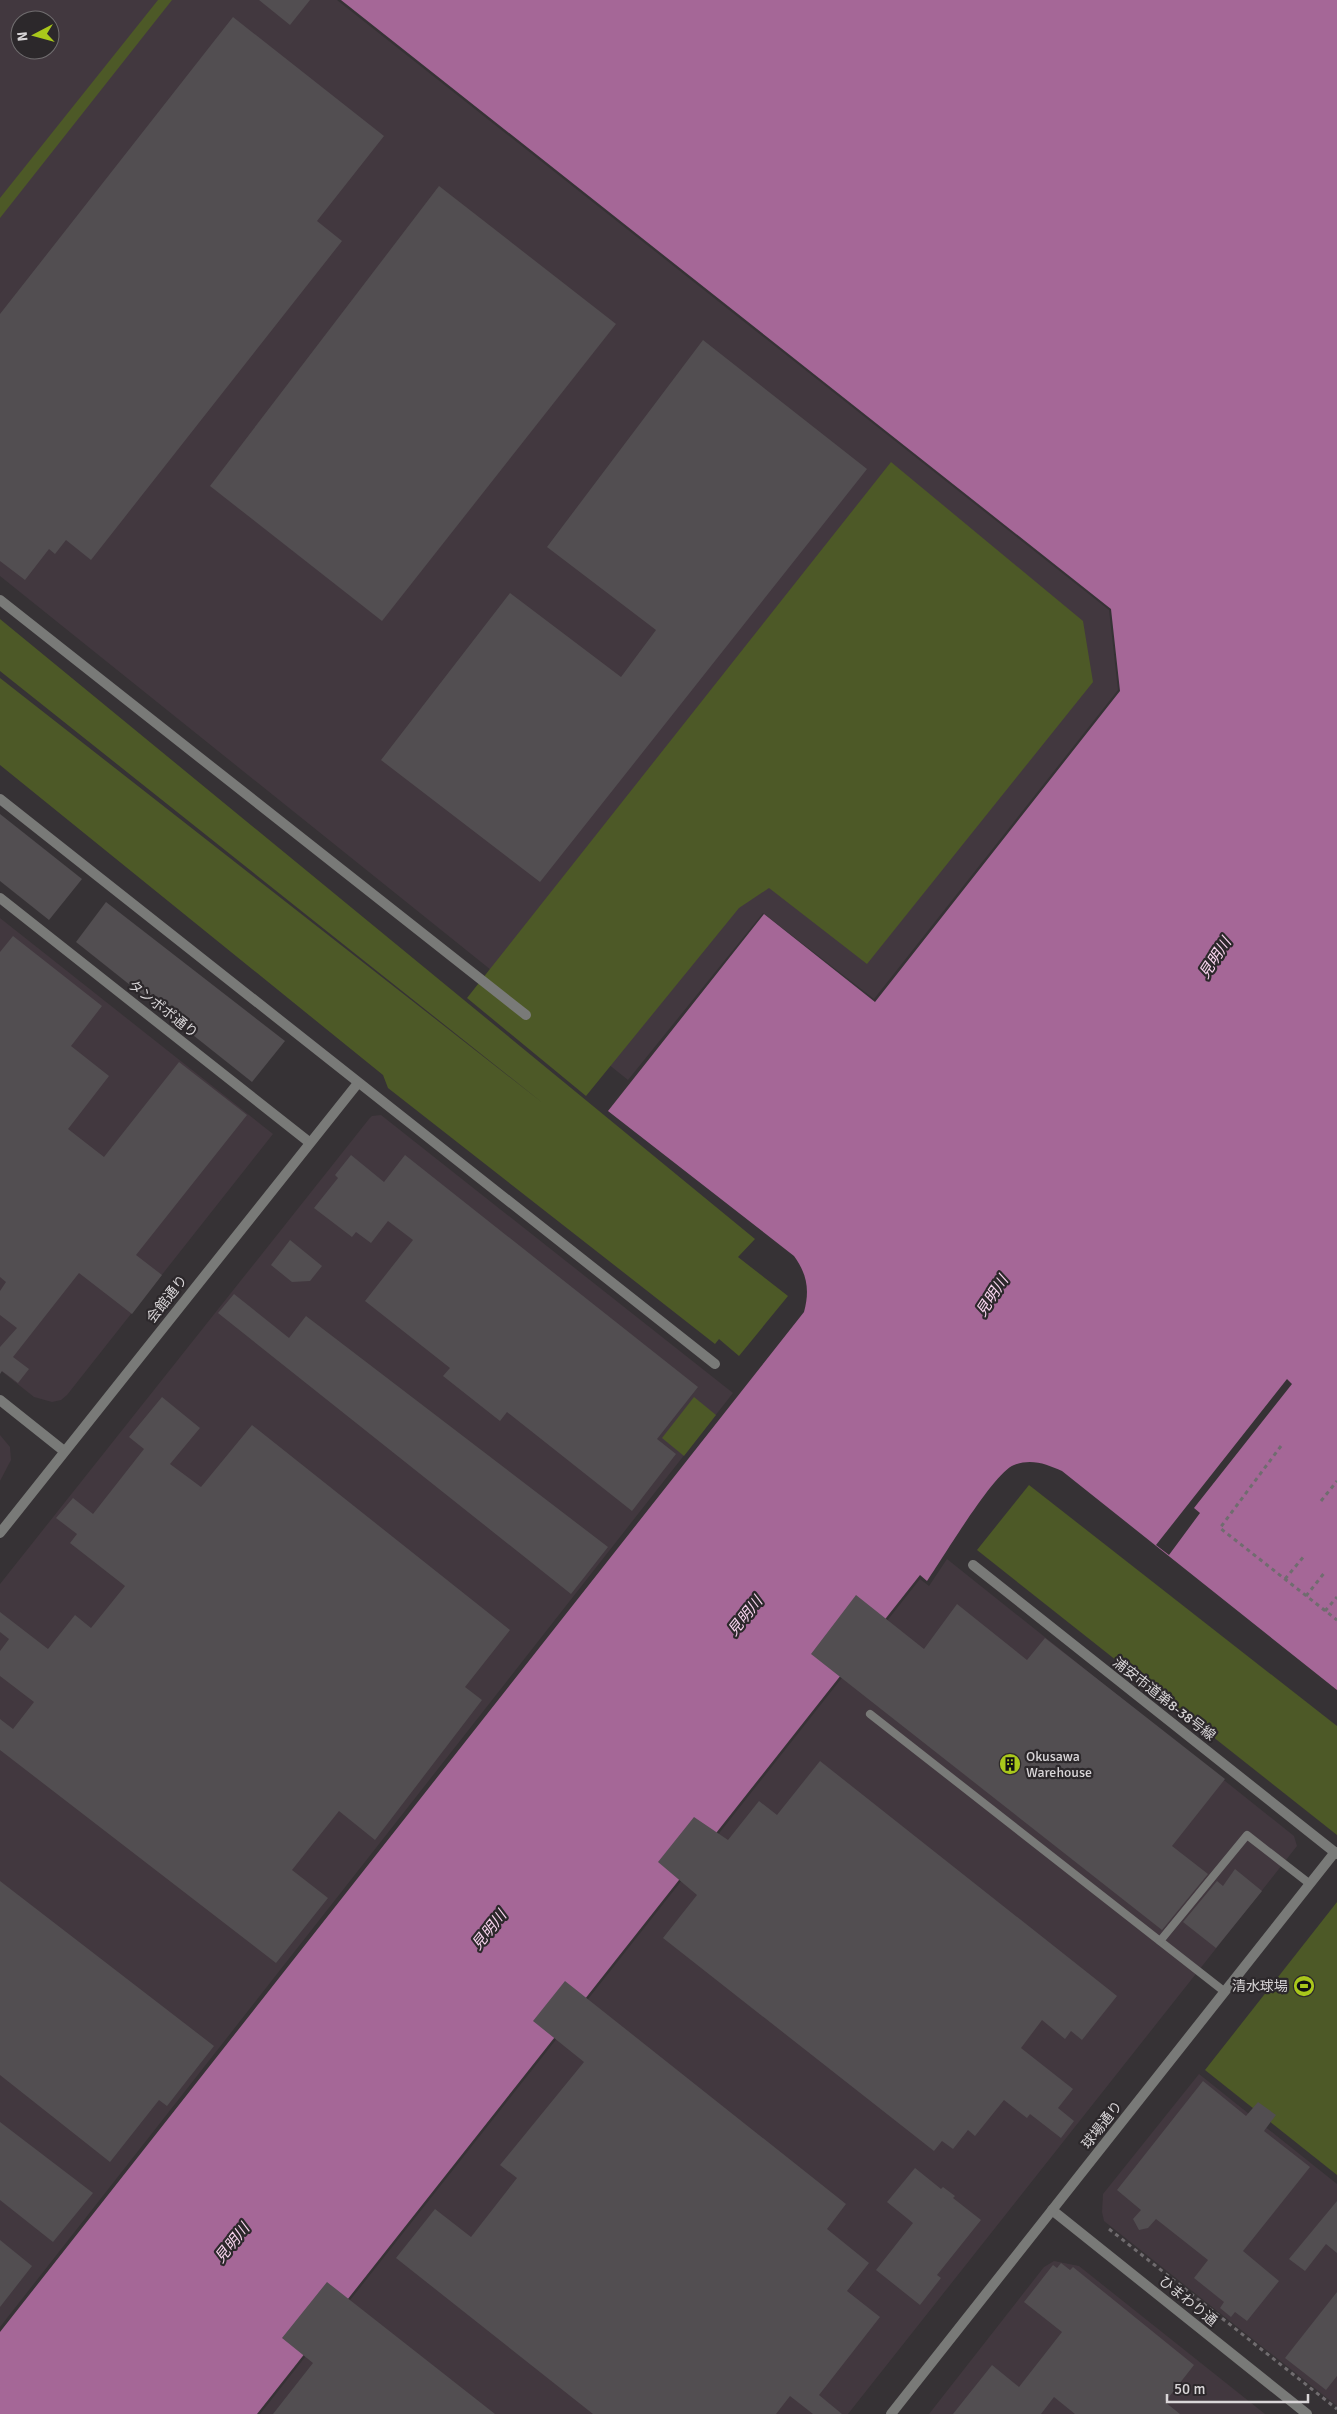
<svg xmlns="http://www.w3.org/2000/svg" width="1337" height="2414" viewBox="0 0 1337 2414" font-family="Signika,'Noto Sans JP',sans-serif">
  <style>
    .built { fill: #42383f; fill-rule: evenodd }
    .green { fill: #4d5927 }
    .water { fill: #a56797 }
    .pier { fill: #363235 }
    .building { fill: #524e51 }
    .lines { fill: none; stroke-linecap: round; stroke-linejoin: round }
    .path { stroke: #706c6f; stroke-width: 3; stroke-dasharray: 4 4; stroke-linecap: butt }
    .service { stroke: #797a78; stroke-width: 8 }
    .minor { stroke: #797a78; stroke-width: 10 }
    .tertiary { stroke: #797a78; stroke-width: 10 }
    .labels { text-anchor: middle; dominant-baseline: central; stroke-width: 4.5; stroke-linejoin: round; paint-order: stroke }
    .street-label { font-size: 14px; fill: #d9d6d8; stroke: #2c282b }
    .poi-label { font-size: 14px; fill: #d9d6d8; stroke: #2c282b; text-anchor: start }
    .water-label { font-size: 15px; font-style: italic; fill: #f9d5ef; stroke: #2c282b }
  </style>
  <rect width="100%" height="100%" fill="#363235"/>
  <!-- built -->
  <g class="built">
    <path d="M0 0H337L1109 610 1118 690 874 999 763 913 628 1080 0 576ZM20 20H50V50H20Z"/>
    <polygon points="0,918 273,1134 67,1395 61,1400 52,1402 34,1397 0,1370"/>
    <polygon points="381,1115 733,1393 0,2327 0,1584 369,1119 372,1116"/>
    <polygon points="0,1435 10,1447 11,1460 0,1481"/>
    <polygon points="947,1559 1294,1836 1297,1846 848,2414 260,2414 920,1579 929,1586"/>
    <polygon points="1199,2074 1337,2184 1337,2406 1104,2221 1102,2212 1103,2194"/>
    <polygon points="1054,2261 1079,2266 1265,2414 929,2414 1044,2267"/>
  </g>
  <!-- green -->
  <g class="green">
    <polygon points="158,0 172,0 0,218 0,198"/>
    <polygon points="891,462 1083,621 1093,682 867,964 769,888 739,908 586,1096 467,998"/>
    <polygon points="0,619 755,1239 738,1257 788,1296 739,1356 719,1339 715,1344 388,1088 383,1075 0,765 0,678 544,1104 0,671"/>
    <polygon points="694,1397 716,1415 684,1456 662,1438"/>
    <polygon points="1029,1485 1337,1726 1337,1835 977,1550"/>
    <polygon points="1337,1902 1337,2175 1205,2070"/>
  </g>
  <!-- water -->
  <path class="water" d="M341 0H1337V1690L1062 1471C1047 1464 1031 1458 1014 1465 994 1472 943 1558 927 1581L920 1575 257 2414H0V2332L804 1312C810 1290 807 1274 794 1256L608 1111 764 914 875 1002 1120 691 1111 609Z"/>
  <!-- pier -->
  <polygon class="pier" points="1287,1379 1292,1384 1194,1508 1200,1513 1169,1555 1156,1545"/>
  <!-- building -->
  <g class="building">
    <polygon points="259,0 310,0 290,25"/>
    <polygon points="233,17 384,136 317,221 342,241 91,560 66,540 55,554 49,549 25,580 0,561 0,314"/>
    <polygon points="439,186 616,324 382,621 210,486"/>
    <polygon points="703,340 867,469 540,882 381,760 510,593 621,677 656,630 547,547"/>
    <polygon points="0,814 82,879 49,920 0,881"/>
    <polygon points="106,902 285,1041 252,1082 76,942"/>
    <polygon points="13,936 102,1006 71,1046 109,1076 68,1129 104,1157 179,1062 247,1115 136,1255 162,1275 132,1314 79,1273 13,1357 29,1369 18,1383 2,1371 0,1374 0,1347 17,1328 0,1315 0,1291 6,1282 0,1277 0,952"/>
    <polygon points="351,1155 384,1182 405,1155 698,1387 657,1439 676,1454 632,1511 507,1412 500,1421 443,1376 450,1368 365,1301 413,1240 388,1221 371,1243 356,1232 352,1237 314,1208 338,1178 335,1175"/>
    <polygon points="290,1240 322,1266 310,1281 292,1282 271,1265"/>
    <polygon points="234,1294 289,1338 306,1316 608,1547 571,1594 218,1313"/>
    <polygon points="162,1397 200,1428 170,1464 201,1487 252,1425 510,1630 465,1687 482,1700 375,1840 339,1811 292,1870 328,1898 276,1963 0,1750 0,1719 13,1729 34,1702 0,1676 0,1651 9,1639 0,1632 0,1612 48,1649 75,1615 91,1628 125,1586 70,1543 77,1534 56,1518 73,1498 93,1514 144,1449 129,1437"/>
    <polygon points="856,1595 924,1649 957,1604 1027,1660 1045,1638 1225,1779 1172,1846 1208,1874 1162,1930 811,1654"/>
    <polygon points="820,1761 1117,1996 1082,2040 1071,2031 1065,2039 1042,2020 1021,2048 1073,2089 1058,2108 1074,2121 1061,2138 1030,2114 1027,2118 1004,2100 975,2136 968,2130 953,2149 942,2141 934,2151 663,1938 697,1895 658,1862 694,1817 728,1840 759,1801 777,1815"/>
    <polygon points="1235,1869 1262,1891 1216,1948 1183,1922 1217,1881 1223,1886"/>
    <polygon points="0,1881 214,2046 167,2106 159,2100 110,2162 0,2075"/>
    <polygon points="565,1981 846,2204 827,2229 869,2263 847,2291 880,2317 819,2395 842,2414 813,2414 790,2396 776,2414 593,2414 396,2258 435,2209 471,2237 517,2178 500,2165 584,2062 533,2021"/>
    <polygon points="1203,2081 1246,2116 1258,2102 1276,2115 1264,2131 1310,2167 1243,2251 1279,2281 1247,2321 1235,2312 1231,2317 1220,2308 1224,2302 1194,2278 1208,2260 1156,2219 1148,2228 1139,2230 1133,2219 1141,2210 1117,2190"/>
    <polygon points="0,2122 93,2193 53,2242 0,2200"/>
    <polygon points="915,2168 941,2189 943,2187 955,2196 953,2198 981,2220 937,2275 941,2278 920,2305 876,2270 913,2223 887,2202"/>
    <polygon points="1337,2201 1337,2253 1326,2244 1305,2271 1289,2259"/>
    <polygon points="0,2240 32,2266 0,2307"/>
    <polygon points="1061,2263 1070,2270 1073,2267 1194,2365 1165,2402 1180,2414 1075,2414 1054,2397 1041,2414 953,2414 992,2365 1019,2387 1062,2332 1024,2302 1053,2265 1057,2268"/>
    <polygon points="327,2282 495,2414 273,2414 313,2363 282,2338"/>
    <polygon points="1337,2292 1337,2376 1326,2390 1285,2358"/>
  </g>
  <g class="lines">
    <!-- path -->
    <g class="path">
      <polyline points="1281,1446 1220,1528 1337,1620"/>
      <polyline points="1321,1501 1337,1481"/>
      <polyline points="1285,1579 1305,1555"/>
      <polyline points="1306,1596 1325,1572"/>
      <polyline points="1325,1611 1337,1597"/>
      <polyline points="1109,2229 1337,2409"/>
    </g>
    <!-- service -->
    <g class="service">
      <polyline points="870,1714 1225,1992"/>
      <polyline points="1160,1941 1247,1835 1310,1884"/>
    </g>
    <!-- minor -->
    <g class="minor">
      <polyline points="0,600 526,1015"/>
      <polyline points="0,799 715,1364"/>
      <polyline points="973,1565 1337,1854"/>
    </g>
    <!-- tertiary -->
    <g class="tertiary">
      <polyline points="0,898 309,1142"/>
      <polyline points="0,1400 64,1451"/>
      <polyline points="0,1533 358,1083"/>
      <polyline points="1052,2210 1307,2414"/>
      <polyline points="891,2414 1335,1852"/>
    </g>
  </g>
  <!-- icons -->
  <defs>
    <g id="building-disc" transform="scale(1.125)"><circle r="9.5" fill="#a9c71b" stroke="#2c282b"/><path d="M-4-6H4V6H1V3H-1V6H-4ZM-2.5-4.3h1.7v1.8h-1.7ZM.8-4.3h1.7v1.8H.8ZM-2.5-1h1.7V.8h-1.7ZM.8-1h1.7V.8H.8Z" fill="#111"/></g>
    <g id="stadium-disc" transform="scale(1.125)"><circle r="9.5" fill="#a9c71b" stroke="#2c282b"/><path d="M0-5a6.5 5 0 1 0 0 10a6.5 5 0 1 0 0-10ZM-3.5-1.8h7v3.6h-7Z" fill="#111"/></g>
  </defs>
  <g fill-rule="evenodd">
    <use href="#building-disc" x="1010" y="1764"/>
    <use href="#stadium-disc" x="1304" y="1986"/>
  </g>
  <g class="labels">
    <!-- street labels -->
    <g class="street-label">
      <text transform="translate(163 1009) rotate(38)">タンポポ通り</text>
      <text transform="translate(167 1299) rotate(-52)">会館通り</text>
      <text transform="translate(1164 1699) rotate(38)">浦安市道第8-38号線</text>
      <text transform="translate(1102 2125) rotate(-52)">球場通り</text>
      <text transform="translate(1188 2301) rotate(39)">ひまわり通</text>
    </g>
    <!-- poi labels -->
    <g class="poi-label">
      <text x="1026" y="1756">Okusawa<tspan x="1026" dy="16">Warehouse</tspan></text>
      <text x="1288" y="1986" text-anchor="end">清水球場</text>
    </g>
    <!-- water labels -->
    <g class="water-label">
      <text transform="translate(1215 958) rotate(-57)">見明川</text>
      <text transform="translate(992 1296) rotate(-57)">見明川</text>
      <text transform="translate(745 1616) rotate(-51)">見明川</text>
      <text transform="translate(489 1930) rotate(-51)">見明川</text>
      <text transform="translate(232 2243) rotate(-51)">見明川</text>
    </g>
  </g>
  <!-- north arrow -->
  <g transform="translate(35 35) rotate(264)"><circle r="24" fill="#2c282b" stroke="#716e70"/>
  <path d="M0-4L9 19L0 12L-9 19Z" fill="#a9c71b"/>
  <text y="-8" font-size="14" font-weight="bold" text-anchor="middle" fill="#d9d6d8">N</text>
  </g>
  <!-- scale -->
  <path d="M1167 2394v8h141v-8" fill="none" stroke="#d9d6d8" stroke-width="2.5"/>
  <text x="1174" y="2394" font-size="15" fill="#d9d6d8" stroke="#2c282b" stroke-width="4" paint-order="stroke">50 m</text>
</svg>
